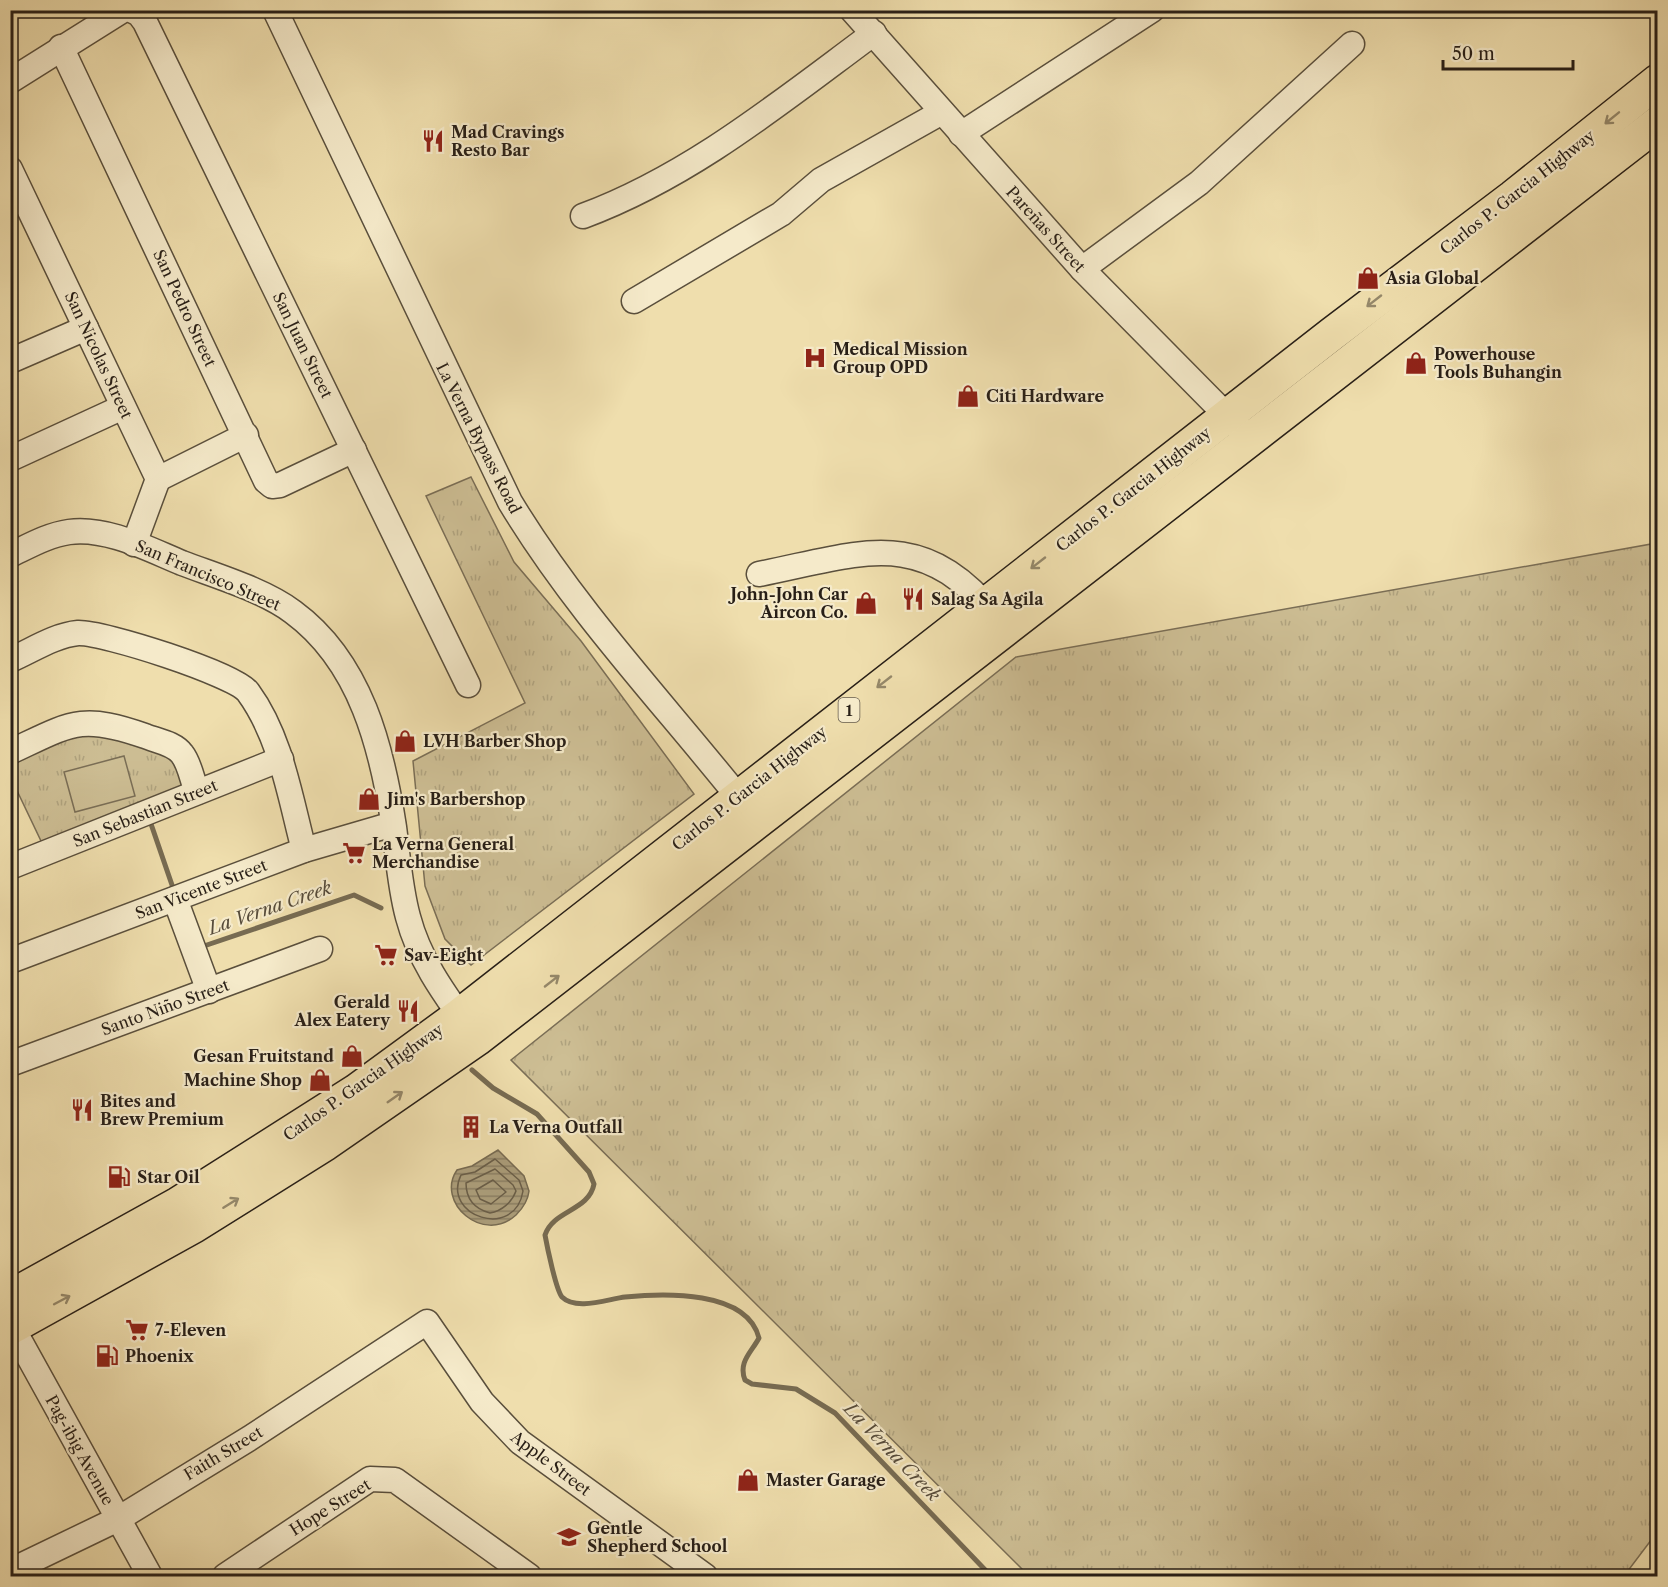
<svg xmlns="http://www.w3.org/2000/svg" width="1668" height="1587" viewBox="0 0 1668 1587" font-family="'Libre Caslon Text',serif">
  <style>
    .grass { fill: url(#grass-tufts); stroke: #7a6e56; stroke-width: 1.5 }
    .pitch { fill: #cdbe94; stroke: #7a6e56; stroke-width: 1.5 }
    .water { fill: url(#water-rules); stroke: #776b52; stroke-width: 1.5 }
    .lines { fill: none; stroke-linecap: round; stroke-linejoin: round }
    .shore { stroke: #6a5e48; stroke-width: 1.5 }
    .stream { stroke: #776b52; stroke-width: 5 }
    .minor-casing { stroke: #5a4f3c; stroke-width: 27 }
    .highway-casing { stroke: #281f17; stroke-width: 36 }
    .minor { stroke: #f5eaca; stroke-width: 24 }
    .highway { stroke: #efdead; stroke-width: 33 }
    .oneway { stroke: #95886a }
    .labels { text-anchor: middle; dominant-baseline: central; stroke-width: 4.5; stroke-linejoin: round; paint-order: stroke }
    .shield { fill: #f5eaca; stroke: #665c4d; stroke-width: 1.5 }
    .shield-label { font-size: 15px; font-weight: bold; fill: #281f17 }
    .poi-label { font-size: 16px; font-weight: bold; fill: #281f17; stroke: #f5eaca; text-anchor: start }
    .street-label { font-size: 16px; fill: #281f17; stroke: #f5eaca }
    .water-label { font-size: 18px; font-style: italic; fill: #564b3a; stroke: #f5eaca }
  </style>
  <defs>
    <pattern id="grass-tufts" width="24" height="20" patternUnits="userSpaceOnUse" patternTransform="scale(1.5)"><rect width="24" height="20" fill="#cdbe94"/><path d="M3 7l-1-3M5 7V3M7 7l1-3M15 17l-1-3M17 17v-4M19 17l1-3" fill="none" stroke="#b0a37f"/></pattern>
    <pattern id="water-rules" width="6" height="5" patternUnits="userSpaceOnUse" patternTransform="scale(1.5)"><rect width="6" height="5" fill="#ab9d7a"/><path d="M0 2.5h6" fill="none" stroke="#8b7f63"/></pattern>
  </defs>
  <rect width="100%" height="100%" fill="#efdead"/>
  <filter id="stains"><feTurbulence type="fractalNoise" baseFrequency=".00333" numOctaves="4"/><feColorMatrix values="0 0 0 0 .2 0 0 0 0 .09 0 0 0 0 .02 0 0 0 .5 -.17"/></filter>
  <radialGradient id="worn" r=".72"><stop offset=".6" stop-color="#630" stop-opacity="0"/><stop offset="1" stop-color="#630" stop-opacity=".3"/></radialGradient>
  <!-- grass -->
  <g class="grass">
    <polygon points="471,477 514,562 581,641 694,794 471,965 445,939 425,886 413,761 525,703 426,496"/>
    <polygon points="1657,543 1658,1531 1624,1576 1029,1576 511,1060 1016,657"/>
    <polygon points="78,730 170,752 190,789 42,843 11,778 11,756"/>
  </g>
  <!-- pitch -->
  <polygon class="pitch" points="124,756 135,796 75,812 64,772"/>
  <!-- water -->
  <path class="water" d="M498 1150 524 1176 529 1191C528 1201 523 1208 516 1215 483 1245 435 1202 457 1170L472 1166Z"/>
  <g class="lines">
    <!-- shore -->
    <g class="shore">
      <path d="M495 1159 519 1180 523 1191C515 1241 441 1216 461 1175L475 1172Z"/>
      <path d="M495 1169 513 1185 516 1191C512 1202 502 1211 490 1213 475 1209 466 1199 466 1183Z"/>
      <polygon points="493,1180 506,1192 491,1204 480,1199 476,1190"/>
    </g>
    <!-- stream -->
    <g class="stream">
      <polyline points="150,821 172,885"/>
      <polyline points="201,947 354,895 381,908"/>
      <path d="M472 1070 493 1088 537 1114 589 1172 594 1184C589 1211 553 1210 545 1235 547 1246 556 1290 562 1297 576 1311 608 1299 625 1297 664 1293 747 1290 759 1338 751 1353 738 1362 745 1380L752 1384 796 1389 835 1413 991 1576"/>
    </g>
    <!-- minor casing -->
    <g class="minor-casing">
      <g id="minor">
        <polyline points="131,10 139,14 145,22 468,685"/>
        <path d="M275 10 510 502C577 613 668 708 748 809"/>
        <polyline points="852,10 1082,269 1238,427"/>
        <polyline points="61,47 266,481 272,486 280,485 354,450"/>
        <polyline points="10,81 123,10"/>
        <polyline points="961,134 1152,10"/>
        <polyline points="10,169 158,479 134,544"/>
        <path d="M583 216C691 176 782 101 874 33"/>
        <polyline points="1082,269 1199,183 1352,44"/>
        <polyline points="634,301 781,214 821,180 942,112"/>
        <polyline points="10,361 86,328"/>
        <polyline points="10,459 123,407"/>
        <polyline points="158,479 246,435"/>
        <path d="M10 555C29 546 48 535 69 532 107 527 148 549 182 563 216 576 264 590 293 612 361 662 382 748 394 827 398 857 400 888 408 917 419 959 443 992 468 1027"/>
        <path d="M759 574C861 554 921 524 996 617"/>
        <path d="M10 660C31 651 55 635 78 633 103 632 234 674 248 692 281 737 290 797 304 850"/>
        <path d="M10 752C70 724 80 713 145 736 157 741 174 743 182 754 190 764 192 780 197 792"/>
        <polyline points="10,867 281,759"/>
        <polyline points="175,899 209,991"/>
        <polyline points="10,961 304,850 393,824"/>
        <polyline points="10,1064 320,949"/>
        <polyline points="10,1323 150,1576"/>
        <polyline points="10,1571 118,1519 250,1438 427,1322 482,1402 520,1442 705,1576"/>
        <polyline points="225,1576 370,1479 395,1480 529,1576"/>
      </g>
    </g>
    <!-- highway casing -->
    <g class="highway-casing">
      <g id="highway">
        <polyline points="10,1297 178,1204 356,1091 460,1015 1332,334 1513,197 1658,81"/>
        <polyline points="10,1328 194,1226 325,1144 477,1039 1658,123"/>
      </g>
    </g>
    <!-- minor -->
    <use href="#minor" class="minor"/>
    <!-- highway -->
    <use href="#highway" class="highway"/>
  </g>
  <!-- one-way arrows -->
  <defs><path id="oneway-shaft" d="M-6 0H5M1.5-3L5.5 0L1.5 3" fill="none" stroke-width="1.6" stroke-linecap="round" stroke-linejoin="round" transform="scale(1.5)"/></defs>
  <g class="oneway">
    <use href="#oneway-shaft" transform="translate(1612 118) rotate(141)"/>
    <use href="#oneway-shaft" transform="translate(1374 301) rotate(142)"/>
    <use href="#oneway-shaft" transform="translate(1038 563) rotate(142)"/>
    <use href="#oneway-shaft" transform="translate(884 682) rotate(142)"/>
    <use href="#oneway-shaft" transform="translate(552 981) rotate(-38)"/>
    <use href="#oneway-shaft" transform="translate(395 1097) rotate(-35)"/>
    <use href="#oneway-shaft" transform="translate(231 1203) rotate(-32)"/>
    <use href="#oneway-shaft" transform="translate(62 1300) rotate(-28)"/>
  </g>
  <!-- icons -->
  <defs>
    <g id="restaurant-bare" transform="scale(1.8)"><path d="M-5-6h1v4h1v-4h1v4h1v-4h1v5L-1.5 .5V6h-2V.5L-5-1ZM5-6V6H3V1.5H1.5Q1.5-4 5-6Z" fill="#8f2418" stroke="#f5eaca" stroke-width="2.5" paint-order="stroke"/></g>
    <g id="shop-bare" transform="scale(1.8)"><path d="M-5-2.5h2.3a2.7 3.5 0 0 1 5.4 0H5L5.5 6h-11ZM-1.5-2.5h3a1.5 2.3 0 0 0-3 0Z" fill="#8f2418" stroke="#f5eaca" stroke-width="2.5" paint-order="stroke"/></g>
    <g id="hospital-bare" transform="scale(1.8)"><path d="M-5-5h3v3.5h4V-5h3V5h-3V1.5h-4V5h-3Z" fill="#8f2418" stroke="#f5eaca" stroke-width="2.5" paint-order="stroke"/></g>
    <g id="supermarket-bare" transform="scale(1.8)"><path d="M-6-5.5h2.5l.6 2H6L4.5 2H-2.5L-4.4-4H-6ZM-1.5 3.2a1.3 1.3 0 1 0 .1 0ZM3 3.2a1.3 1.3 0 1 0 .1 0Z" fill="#8f2418" stroke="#f5eaca" stroke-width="2.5" paint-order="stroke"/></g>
    <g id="building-bare" transform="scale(1.8)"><path d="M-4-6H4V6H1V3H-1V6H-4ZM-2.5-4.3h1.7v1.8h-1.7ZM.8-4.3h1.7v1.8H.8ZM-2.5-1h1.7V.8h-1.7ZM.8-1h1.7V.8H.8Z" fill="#8f2418" stroke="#f5eaca" stroke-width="2.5" paint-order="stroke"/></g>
    <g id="fuel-bare" transform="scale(1.8)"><path d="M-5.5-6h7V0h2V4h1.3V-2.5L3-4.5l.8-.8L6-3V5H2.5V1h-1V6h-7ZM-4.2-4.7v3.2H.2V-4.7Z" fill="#8f2418" stroke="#f5eaca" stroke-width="2.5" paint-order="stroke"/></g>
    <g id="school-bare" transform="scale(1.8)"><path d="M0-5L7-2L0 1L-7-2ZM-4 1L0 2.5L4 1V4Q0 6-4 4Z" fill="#8f2418" stroke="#f5eaca" stroke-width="2.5" paint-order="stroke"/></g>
  </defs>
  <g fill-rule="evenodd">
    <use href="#restaurant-bare" x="433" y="141"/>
    <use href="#shop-bare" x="1368" y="278"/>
    <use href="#hospital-bare" x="815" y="358"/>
    <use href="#shop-bare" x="1416" y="363"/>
    <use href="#shop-bare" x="968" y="396"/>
    <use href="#restaurant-bare" x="913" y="599"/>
    <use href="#shop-bare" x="866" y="603"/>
    <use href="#shop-bare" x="405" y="741"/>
    <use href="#shop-bare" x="369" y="799"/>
    <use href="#supermarket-bare" x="354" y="853"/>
    <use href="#supermarket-bare" x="386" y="955"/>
    <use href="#restaurant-bare" x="408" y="1011"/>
    <use href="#shop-bare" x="352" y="1056"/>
    <use href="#shop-bare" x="320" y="1080"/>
    <use href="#restaurant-bare" x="82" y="1110"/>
    <use href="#building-bare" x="471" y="1127"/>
    <use href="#fuel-bare" x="119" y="1177"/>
    <use href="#supermarket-bare" x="137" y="1330"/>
    <use href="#fuel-bare" x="107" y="1356"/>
    <use href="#shop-bare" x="748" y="1480"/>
    <use href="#school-bare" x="569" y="1537"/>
  </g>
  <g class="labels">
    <!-- shield labels -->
    <rect class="shield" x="838.5" y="698" width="21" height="24" rx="4.5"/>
    <g class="shield-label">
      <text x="849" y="710">1</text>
    </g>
    <!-- poi labels -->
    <g class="poi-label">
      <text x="451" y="132">Mad Cravings<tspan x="451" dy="18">Resto Bar</tspan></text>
      <text x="1386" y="278">Asia Global</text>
      <text x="833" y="349">Medical Mission<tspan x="833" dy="18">Group OPD</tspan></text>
      <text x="1434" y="354">Powerhouse<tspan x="1434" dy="18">Tools Buhangin</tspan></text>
      <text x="986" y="396">Citi Hardware</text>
      <text x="848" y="594" text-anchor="end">John-John Car<tspan x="848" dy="18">Aircon Co.</tspan></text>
      <text x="931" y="599">Salag Sa Agila</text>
      <text x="423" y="741">LVH Barber Shop</text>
      <text x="387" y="799">Jim's Barbershop</text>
      <text x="372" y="844">La Verna General<tspan x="372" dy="18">Merchandise</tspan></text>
      <text x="404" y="955">Sav-Eight</text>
      <text x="390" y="1002" text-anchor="end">Gerald<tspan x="390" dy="18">Alex Eatery</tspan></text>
      <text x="334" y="1056" text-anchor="end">Gesan Fruitstand</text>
      <text x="302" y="1080" text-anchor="end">Machine Shop</text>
      <text x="100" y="1101">Bites and<tspan x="100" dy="18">Brew Premium</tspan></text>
      <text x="489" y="1127">La Verna Outfall</text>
      <text x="137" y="1177">Star Oil</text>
      <text x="155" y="1330">7-Eleven</text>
      <text x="125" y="1356">Phoenix</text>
      <text x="766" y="1480">Master Garage</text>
      <text x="587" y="1528">Gentle<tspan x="587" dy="18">Shepherd School</tspan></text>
    </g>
    <!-- street labels -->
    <g class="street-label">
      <text transform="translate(1517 192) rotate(-38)">Carlos P. Garcia Highway</text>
      <text transform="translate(1046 229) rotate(48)">Pareñas Street</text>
      <text transform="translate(185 308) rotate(65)">San Pedro Street</text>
      <text transform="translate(303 345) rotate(64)">San Juan Street</text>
      <text transform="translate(99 355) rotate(65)">San Nicolas Street</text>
      <text transform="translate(479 438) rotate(63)">La Verna Bypass Road</text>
      <text transform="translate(1133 489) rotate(-38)">Carlos P. Garcia Highway</text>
      <text transform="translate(208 575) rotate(23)">San Francisco Street</text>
      <text transform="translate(749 788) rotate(-38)">Carlos P. Garcia Highway</text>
      <text transform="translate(145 813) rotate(-22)">San Sebastian Street</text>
      <text transform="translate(201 889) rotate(-21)">San Vicente Street</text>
      <text transform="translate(165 1007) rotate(-20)">Santo Niño Street</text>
      <text transform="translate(363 1082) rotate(-35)">Carlos P. Garcia Highway</text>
      <text transform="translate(80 1450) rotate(61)">Pag-ibig Avenue</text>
      <text transform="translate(223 1453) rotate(-31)">Faith Street</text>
      <text transform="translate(551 1463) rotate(37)">Apple Street</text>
      <text transform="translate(330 1507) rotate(-32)">Hope Street</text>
    </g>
    <!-- water labels -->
    <g class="water-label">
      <text transform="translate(270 908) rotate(-19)">La Verna Creek</text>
      <text transform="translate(892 1452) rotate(46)">La Verna Creek</text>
    </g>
  </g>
  <!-- margin -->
  <rect width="1668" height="1587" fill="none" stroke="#efdead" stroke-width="36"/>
  <rect x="12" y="12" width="1644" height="1563" fill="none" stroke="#281f17" stroke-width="3"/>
  <rect x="18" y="18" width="1632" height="1551" fill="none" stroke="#281f17" stroke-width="1.5"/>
  <!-- scale -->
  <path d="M1443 60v9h130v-9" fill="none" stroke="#281f17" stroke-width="3"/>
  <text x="1452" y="60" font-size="18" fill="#281f17" stroke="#f5eaca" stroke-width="4.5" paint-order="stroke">50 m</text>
  <rect width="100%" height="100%" filter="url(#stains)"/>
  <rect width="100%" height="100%" fill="url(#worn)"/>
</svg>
